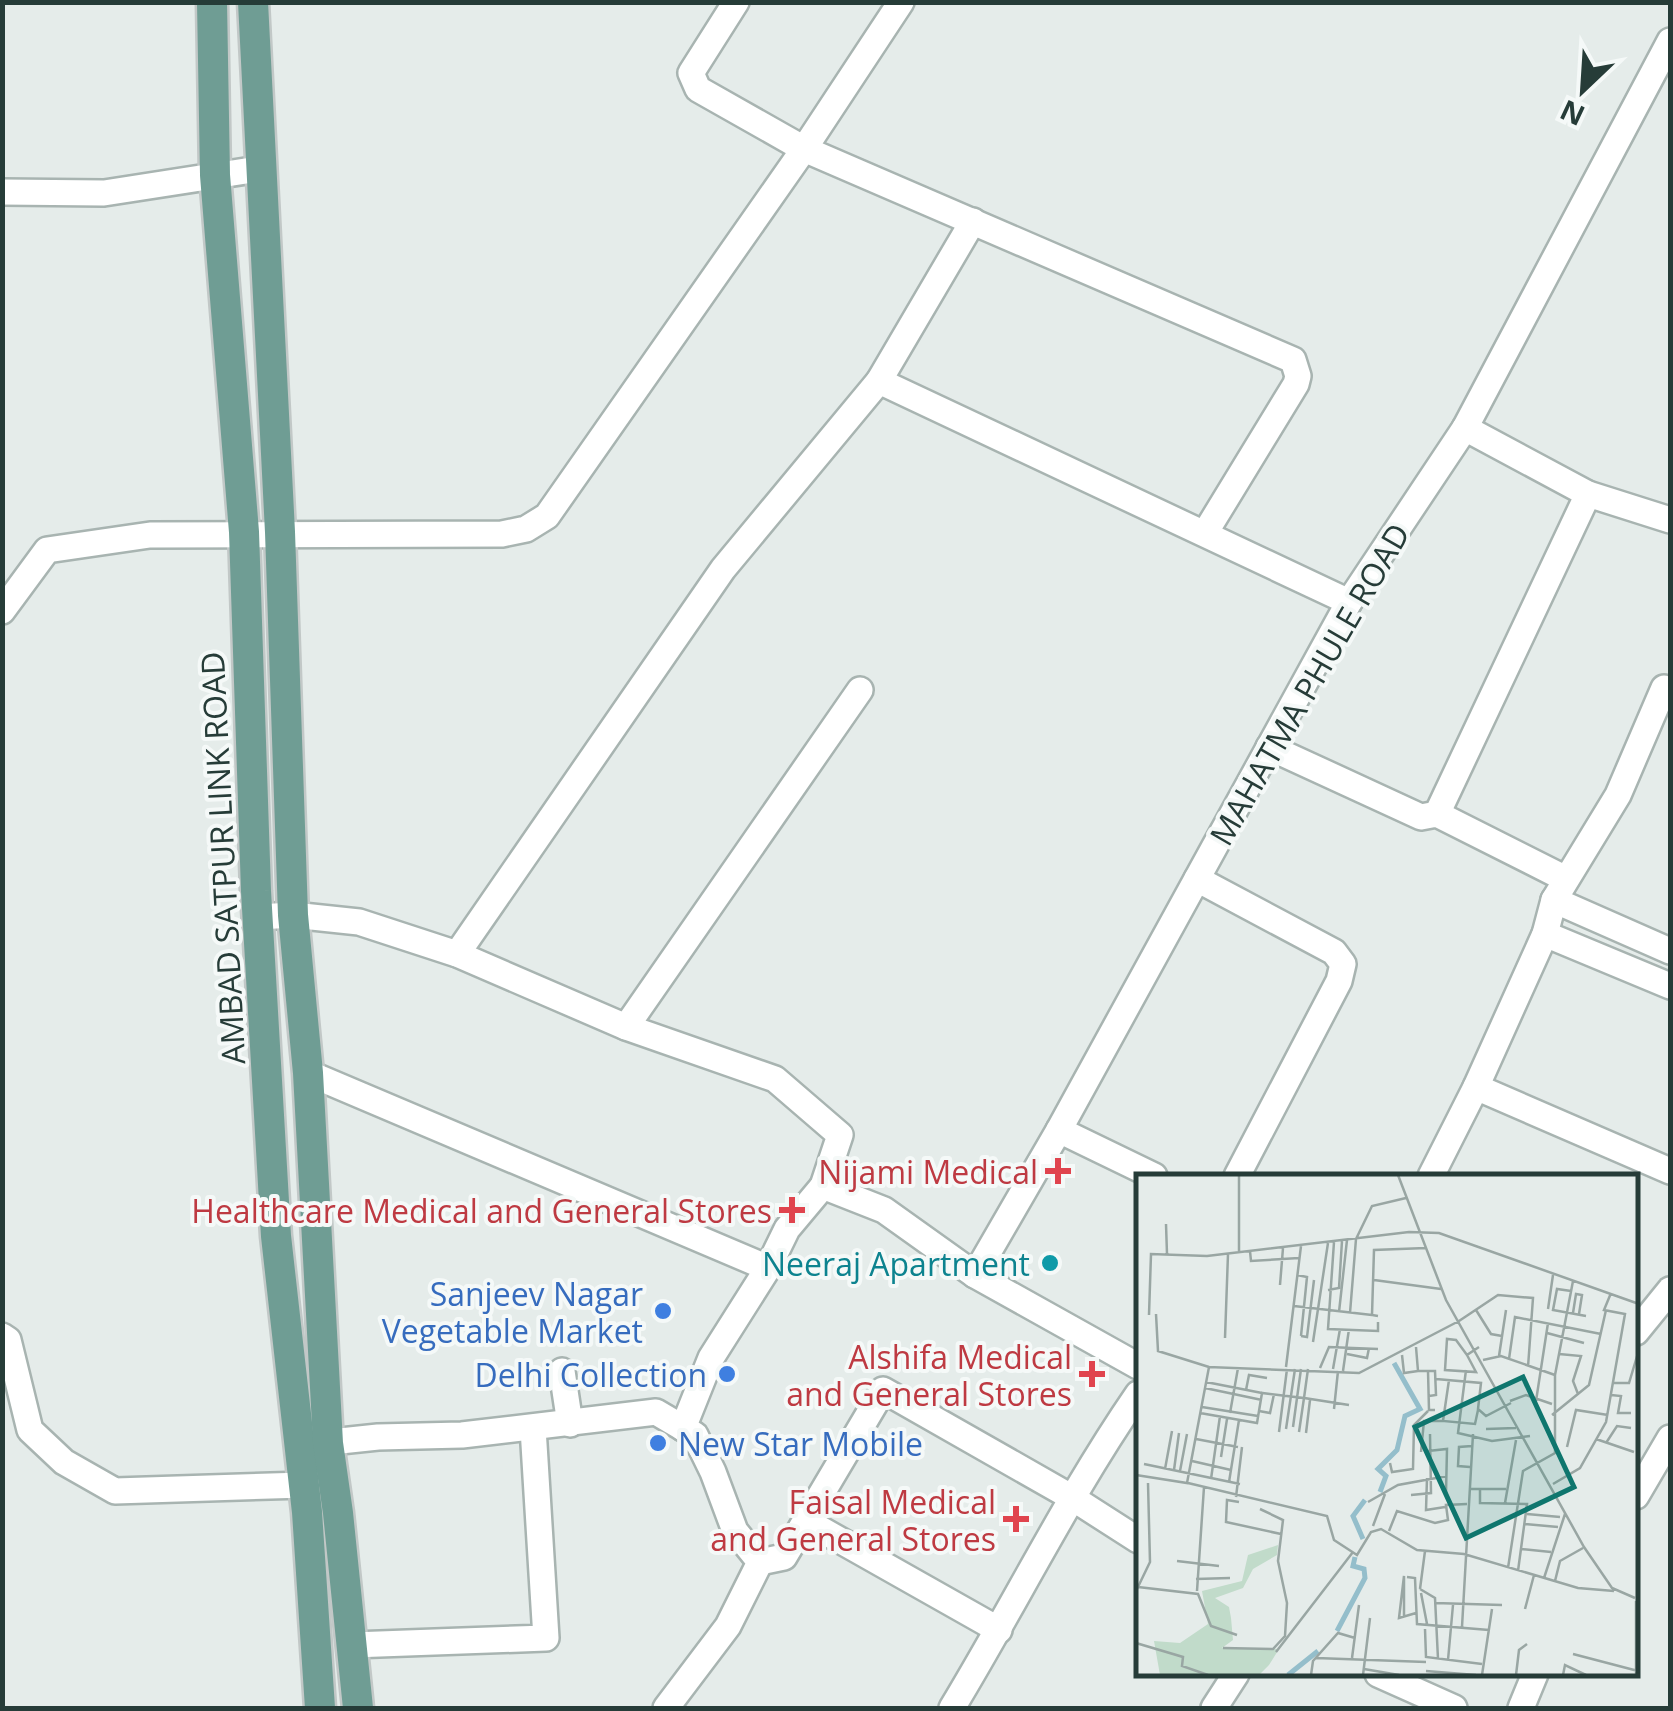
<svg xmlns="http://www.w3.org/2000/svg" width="1673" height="1711" viewBox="0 0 1673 1711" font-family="'Open Sans',sans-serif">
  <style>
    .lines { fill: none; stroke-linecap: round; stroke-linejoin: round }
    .minor-casing { stroke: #a8b4b1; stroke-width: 30 }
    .primary-casing { stroke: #c2c8c7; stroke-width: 35 }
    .minor { stroke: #fff; stroke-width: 25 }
    .primary { stroke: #6f9d94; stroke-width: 30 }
    .health-dot { fill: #e0444e; stroke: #f5f9f8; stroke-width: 4 }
    .culture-dot { fill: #0f9aa8; stroke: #f5f9f8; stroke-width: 4 }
    .shop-dot { fill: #3f7fe0; stroke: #f5f9f8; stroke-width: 4 }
    .labels { text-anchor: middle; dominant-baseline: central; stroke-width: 8; stroke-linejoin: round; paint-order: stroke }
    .street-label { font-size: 32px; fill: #263c38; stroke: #f5f9f8 }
    .health-label { font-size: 32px; fill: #be3a42; stroke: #f5f9f8; text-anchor: end }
    .culture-label { font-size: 32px; fill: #0d838f; stroke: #f5f9f8; text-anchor: end }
    .shop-label { font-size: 32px; fill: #366cbe; stroke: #f5f9f8; text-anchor: end }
    .inset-river { fill: none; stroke: #94becb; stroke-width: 5 }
    .inset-road { fill: none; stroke: #99a6a3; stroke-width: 2.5 }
    .view { fill: #0f766e; fill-opacity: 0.15; stroke: #0f766e; stroke-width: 5 }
    .inset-edge { fill: none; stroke: #263c38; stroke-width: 5 }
  </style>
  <rect width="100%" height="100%" fill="#e5ecea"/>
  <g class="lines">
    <!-- minor casing -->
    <g class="minor-casing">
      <g id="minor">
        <polyline points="736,2 691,73 698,89 804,149 1293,360 1298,376 1296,384 1205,533"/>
        <polyline points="2,192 104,193 259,169"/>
        <polyline points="879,381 1349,602"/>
        <polyline points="1465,428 1588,494 1670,520"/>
        <polyline points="2,611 47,550 150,535 502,534 526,529 547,516 804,149 901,2"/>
        <polyline points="1269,747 1421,817 1437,814 1566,879"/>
        <polyline points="1437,814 1588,494"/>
        <polyline points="1197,879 1334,952 1343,964 1339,981 1237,1176"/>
        <polyline points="1554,900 1670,951"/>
        <polyline points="258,917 293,915 359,922 457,954 626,1027 775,1079 840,1135 823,1186 884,1210 975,1275 1138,1366"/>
        <polyline points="1545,934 1670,986"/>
        <polyline points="457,954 723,569 879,381 973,221"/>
        <polyline points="626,1027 860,690"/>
        <polyline points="308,1073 768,1268"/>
        <polyline points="1476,1087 1670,1171"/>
        <polyline points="1059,1130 1154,1176"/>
        <polyline points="1431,1176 1476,1087 1545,934 1554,900 1618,795 1664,688"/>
        <polyline points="975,1275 1059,1130 1349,602 1465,428 1670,41"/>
        <polyline points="1636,1332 1670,1290"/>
        <polyline points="2,1336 8,1340 30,1430 64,1462 115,1491 304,1485"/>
        <polyline points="562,1371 570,1424"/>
        <polyline points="683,1428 711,1358 768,1268 787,1229 823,1186"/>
        <polyline points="312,1444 378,1437 462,1435 656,1412 695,1435 713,1472 735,1531 760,1562 728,1626 666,1708"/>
        <polyline points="1636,1496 1670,1438"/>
        <polyline points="806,1521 999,1630"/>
        <polyline points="760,1562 784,1557 883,1390 1071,1497 1138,1540"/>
        <polyline points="352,1645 546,1638 533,1428"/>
        <polyline points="1378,1674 1454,1708"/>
        <path d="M952 1708C1015 1604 1069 1494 1138 1394"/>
        <polyline points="1214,1708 1236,1674"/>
        <polyline points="1521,1708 1535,1674"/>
      </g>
    </g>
    <!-- primary casing -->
    <g class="primary-casing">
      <g id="primary">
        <polyline points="212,2 215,175 244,532 256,891 276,1236 307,1512 320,1708"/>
        <polyline points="253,2 280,532 293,915 308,1073 328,1443 338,1513 358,1708"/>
      </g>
    </g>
    <!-- minor -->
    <use href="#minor" class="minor"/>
    <!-- primary -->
    <use href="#primary" class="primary"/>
  </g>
  <!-- markers -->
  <g class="health-dot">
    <path d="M1053 1156h10v10h10v10h-10v10h-10v-10h-10v-10h10z"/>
    <path d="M787 1195h10v10h10v10h-10v10h-10v-10h-10v-10h10z"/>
    <path d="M1087 1359h10v10h10v10h-10v10h-10v-10h-10v-10h10z"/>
    <path d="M1011 1504h10v10h10v10h-10v10h-10v-10h-10v-10h10z"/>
  </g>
  <circle class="culture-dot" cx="1050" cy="1263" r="10"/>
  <g class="shop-dot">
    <circle cx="663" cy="1311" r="10"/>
    <circle cx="727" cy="1374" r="10"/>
    <circle cx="658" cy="1443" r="10"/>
  </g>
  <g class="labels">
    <!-- street labels -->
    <g class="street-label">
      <text transform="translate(1309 684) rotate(-60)">MAHATMA PHULE ROAD</text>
      <text transform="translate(222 858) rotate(-93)">AMBAD SATPUR LINK ROAD</text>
    </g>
    <!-- health labels -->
    <g class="health-label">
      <text x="1038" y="1171">Nijami Medical</text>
      <text x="772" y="1210">Healthcare Medical and General Stores</text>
      <text x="1072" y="1356">Alshifa Medical<tspan x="1072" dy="37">and General Stores</tspan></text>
      <text x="996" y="1501">Faisal Medical<tspan x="996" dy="37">and General Stores</tspan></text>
    </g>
    <!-- culture labels -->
    <g class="culture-label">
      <text x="1030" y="1263">Neeraj Apartment</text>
    </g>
    <!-- shop labels -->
    <g class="shop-label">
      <text x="643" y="1293">Sanjeev Nagar<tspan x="643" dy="37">Vegetable Market</tspan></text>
      <text x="707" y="1374">Delhi Collection</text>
      <text x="678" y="1443" text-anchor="start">New Star Mobile</text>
    </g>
  </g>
  <!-- overview -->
  <g transform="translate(1136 1174)">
    <rect width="502" height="502" fill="#e5ecea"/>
    <path d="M142 371 141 381 117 395 107 414 79 424 93 433 95 444 97 466 86 474 143 475 133 491 123 501H24L18 467 44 469 72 450 66 417 106 407 112 381Z" fill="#c1dbca"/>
    <path class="inset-river" d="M244 318 250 302 242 295 261 276 269 242 284 235 258 189M227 365 217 342 229 326M201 457 229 404 228 395 217 392 219 383M152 501 182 477"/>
    <path class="inset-road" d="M103 1V78M262 1 310 126 448 373 476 414 499 424M30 50 31 80M198 68 192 155 242 157V148M114 77 115 87 163 84M161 101 171 103 165 162M238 106 305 115M144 111 147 74M192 116 203 114 206 67M435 117 421 115 417 136 450 142M158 132 236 141M412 135 417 101M340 136 355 160 366 162M203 138 211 66M214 139 220 65 236 32 270 24M437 139 440 120 446 121 443 140M20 140 22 177 73 193M13 141 15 80 71 82 273 58 303 59 503 130M242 142 236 141 238 76 290 74M323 147 362 121 397 124 392 193M411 159 448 169M165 162 171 163 178 106M89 164 92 80M177 168 192 69M280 173 282 197H299L300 221 293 222M211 180 231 184 233 174M423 180 445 182 437 207 442 220M266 181 268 199 282 197M331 181 320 166 311 165 309 196 340 198 331 181 343 173M363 182 370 136M373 185 379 143 465 160M347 186 365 182 419 201 437 107M150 193 165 72M184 194 193 173 242 175M197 195 204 155M330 196 322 259 356 267 394 262M207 197 213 155M292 197 293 236H299M300 205 345 209 342 235 350 242 375 229M313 206 307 247 339 250 342 236M70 208 126 219M477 209H493L502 179M69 214 126 226M110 216 113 201 131 204M475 221 485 222 482 239H495M374 227 390 221 416 230M400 227 412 149M66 233 122 242M198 235 202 197M123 237 134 239 138 220M64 239 121 249 126 219 168 224 172 195M94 239 102 194M416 241 453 211 470 136M157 253 165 195M150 255 159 195M350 255 380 254M143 258 151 195M163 258 168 224 213 231M170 259 174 226M60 265 102 273M460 265 498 278M470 269 481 252 495 254M431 273 440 236 472 241M292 277 311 275 310 319M285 278 288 247H307M85 283 91 245M56 287 95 296M254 289 256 298 277 295 278 251 292 237M8 290 104 310M334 293 322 292 323 273 336 272M29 295 36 257M38 296 43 259M44 297 51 260M0 301 51 309 73 193 223 199 323 147M291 304 290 336 309 333M75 305 84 242M93 308 103 246M52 309 191 342 198 366 221 381 235 358 245 355 281 376 328 380 442 414 478 417M417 310 444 294 470 248 489 140 468 136 475 119M333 315H370M344 315V329L391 330 382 397M275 321 295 319 294 260M100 323 106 273M103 328 91 326 90 348 145 360M232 328 262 311 311 302M369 329 380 266M391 340 424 343M389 350 422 353M237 352 249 320M253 357 261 337 299 349 312 346 310 331 331 330M385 375 415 378M41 387 83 392M372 394 387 297 419 279V201M271 403 279 404 281 450 353 456M408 404 429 340M60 405 94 404M419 407 424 387 447 374M2 413 62 420 75 452 101 461M1 415 14 388 12 309M284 415 299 424 302 485M284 415 289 377M61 417 68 313M285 419 291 450M299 429 366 431M389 435 398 401M268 443V402L263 444 280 439M326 453 337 260M289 455 290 483 346 490M0 469 47 483 46 492 72 501M87 474 137 475 149 462 151 429 142 387 147 346 124 335M140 478 217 378M437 480 502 497M180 484 290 488M216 484 223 431M312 486 317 431M228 495 263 501M290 497 340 501M175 501 177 487 202 459 219 464M227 501 234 444M346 501 356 435M380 501 383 476 391 470M427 501 429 491 450 501M500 501V427"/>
    <path class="view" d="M387 203 438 313 330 364 279 253Z"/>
    <rect width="502" height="502" class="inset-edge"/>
  </g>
  <!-- border -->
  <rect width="1673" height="1711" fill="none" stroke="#263c38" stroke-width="10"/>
  <!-- north arrow -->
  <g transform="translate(1583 90) rotate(205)" stroke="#f5f9f8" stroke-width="8" paint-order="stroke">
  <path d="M0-8L18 38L0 25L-18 38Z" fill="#263c38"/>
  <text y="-15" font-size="28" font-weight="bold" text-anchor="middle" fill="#263c38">N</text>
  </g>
</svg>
